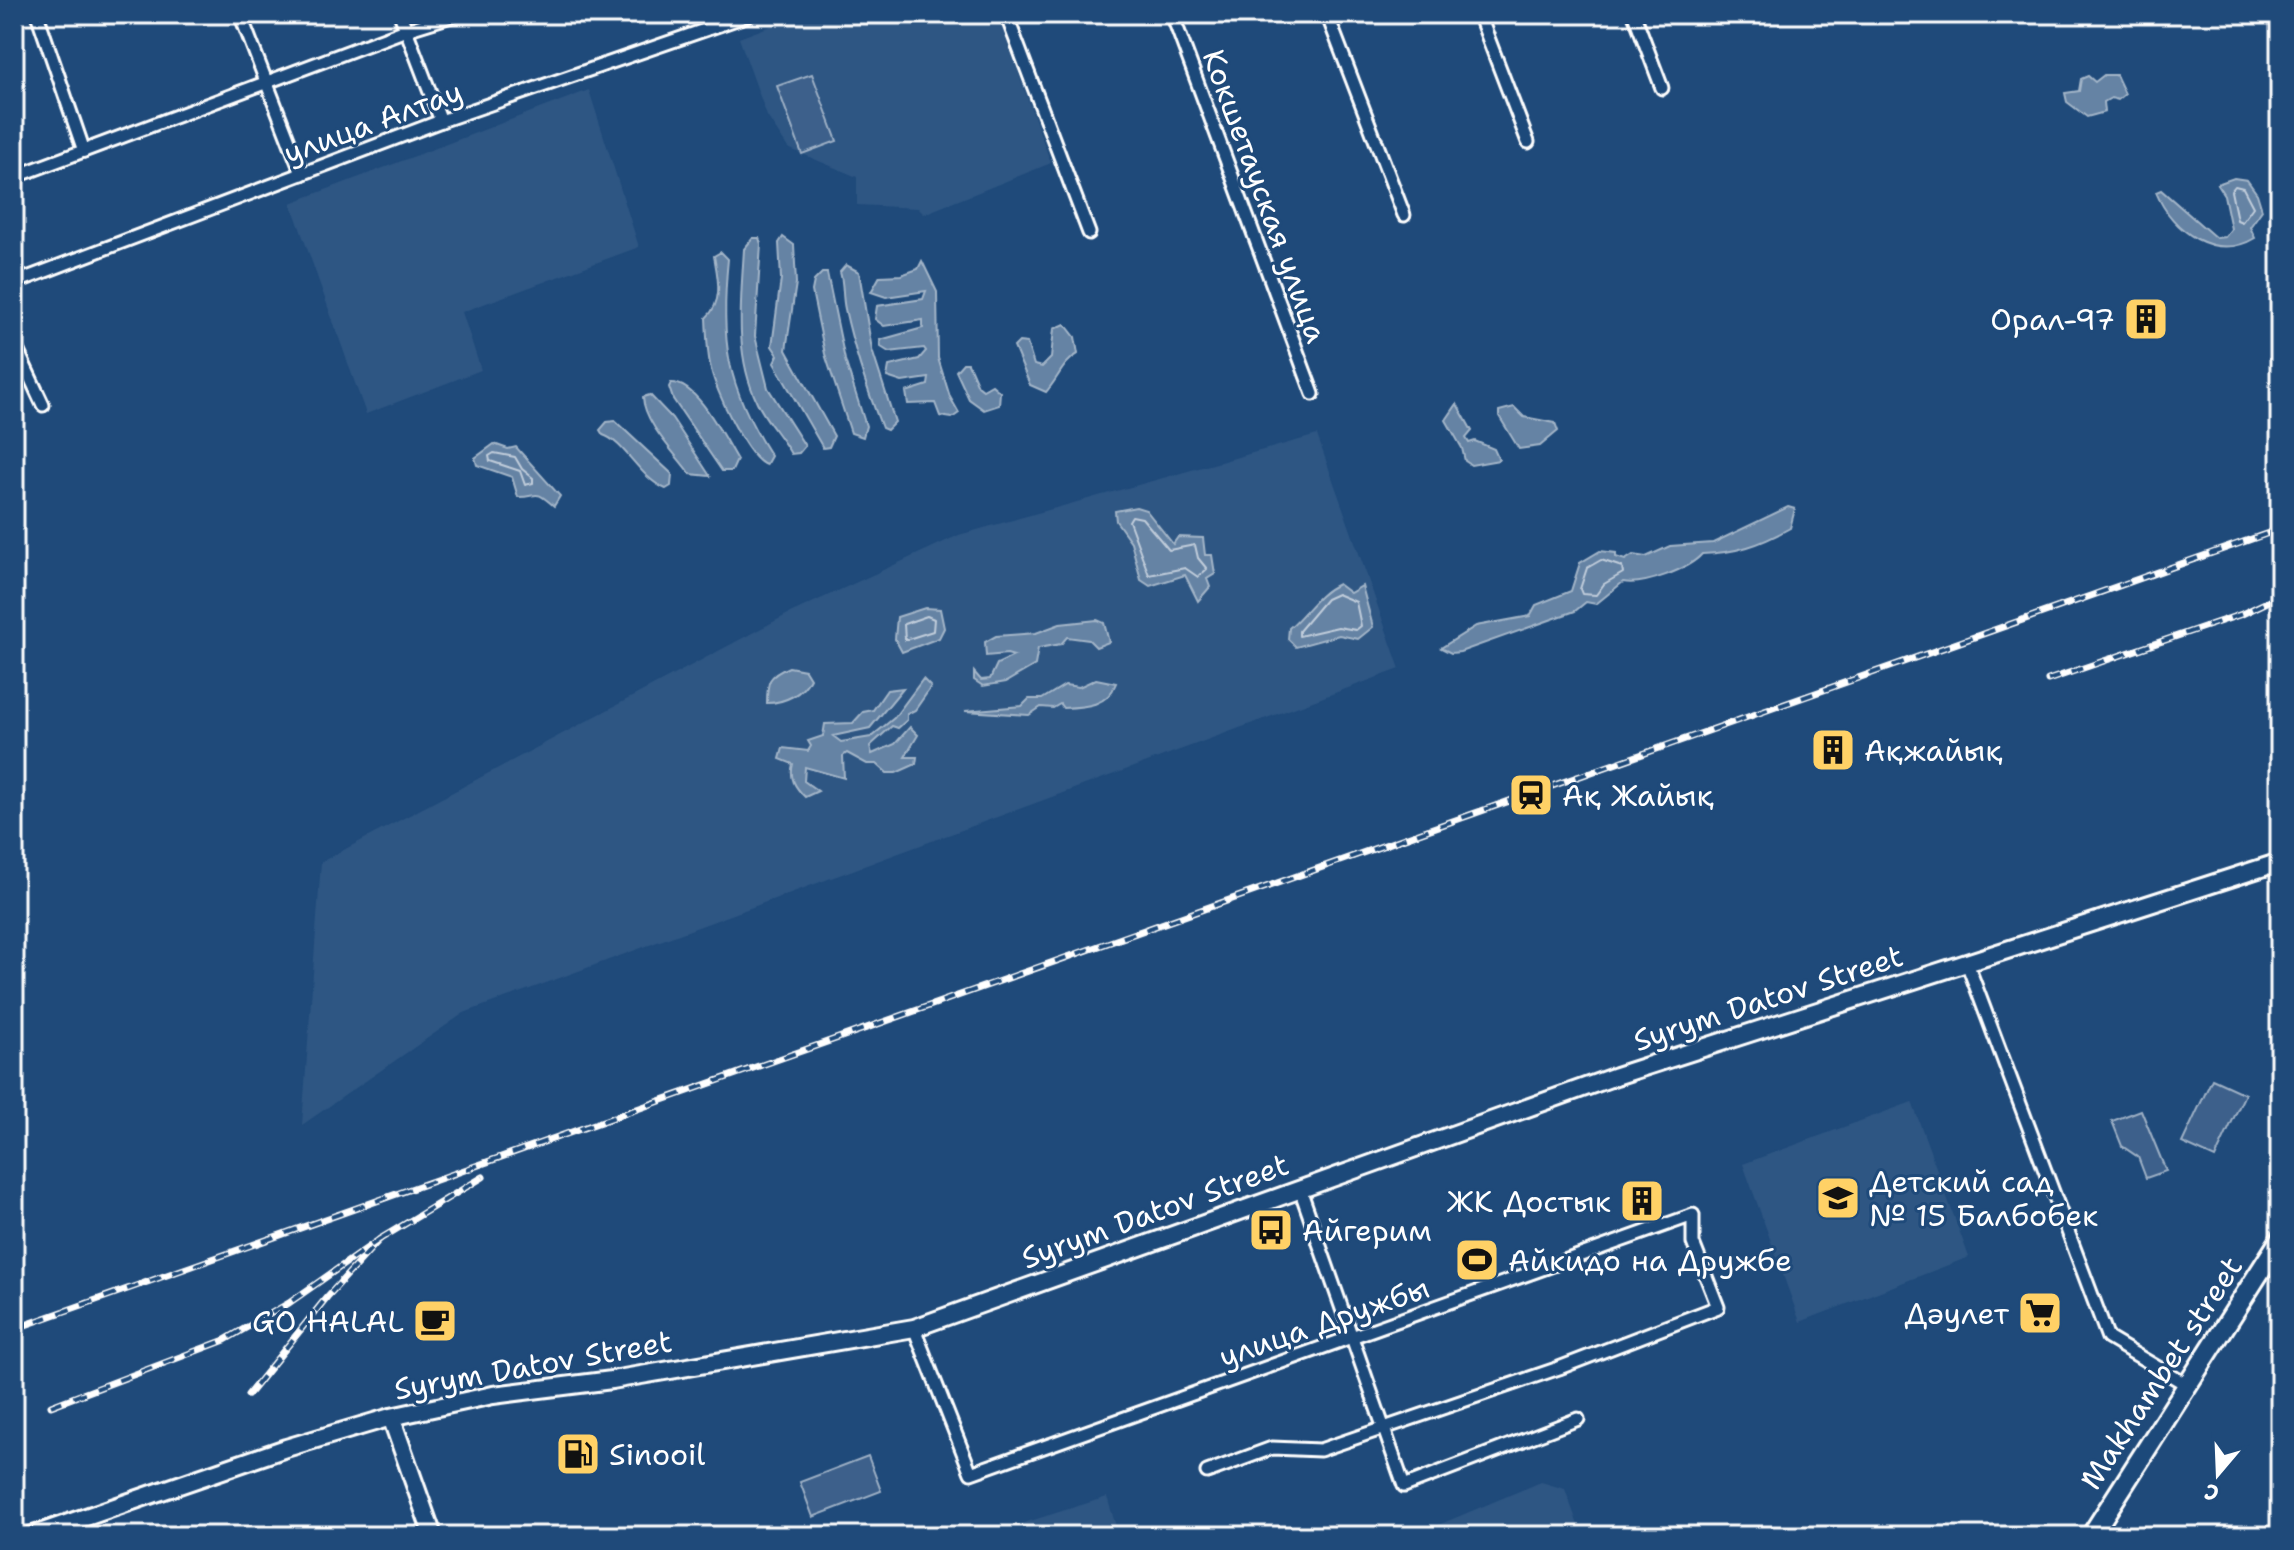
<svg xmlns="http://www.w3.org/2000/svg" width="2294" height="1550" viewBox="0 0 2294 1550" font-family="'Shantell Sans',sans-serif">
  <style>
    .built { fill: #2e5683 }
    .green { fill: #3c618b; stroke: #9eb0c5; stroke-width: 2 }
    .water { fill: #6583a4; stroke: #a3b5c8; stroke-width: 2 }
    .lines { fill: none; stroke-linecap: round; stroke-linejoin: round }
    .shore { stroke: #c1cddb; stroke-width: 2 }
    .street-casing { stroke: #fff; stroke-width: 17 }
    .secondary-casing { stroke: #fff; stroke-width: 22 }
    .primary-casing { stroke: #fff; stroke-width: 24 }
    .street { stroke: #1f4a7a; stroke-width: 11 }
    .secondary { stroke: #1f4a7a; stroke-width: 16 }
    .primary { stroke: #1f4a7a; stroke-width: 18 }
    .rail-casing { stroke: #fff; stroke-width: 7 }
    .rail { stroke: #1f4a7a; stroke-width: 4; stroke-dasharray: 12; stroke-linecap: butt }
    .labels { text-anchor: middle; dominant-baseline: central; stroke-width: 6; stroke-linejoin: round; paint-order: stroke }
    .street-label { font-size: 30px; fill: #fff; stroke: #1f4a7a }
    .poi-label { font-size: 30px; fill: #fff; stroke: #1f4a7a; text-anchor: start }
  </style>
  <rect width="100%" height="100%" fill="#1f4a7a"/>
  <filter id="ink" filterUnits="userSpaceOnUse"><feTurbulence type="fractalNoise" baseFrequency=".0125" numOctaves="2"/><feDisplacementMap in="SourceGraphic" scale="16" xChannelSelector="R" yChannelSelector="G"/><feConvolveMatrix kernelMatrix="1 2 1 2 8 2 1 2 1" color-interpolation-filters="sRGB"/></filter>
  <g filter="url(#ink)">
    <!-- built -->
    <g class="built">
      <polygon points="803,14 997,14 1051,163 924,214 918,208 857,205 857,177 788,148 767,116 739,38"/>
      <polygon points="589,90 639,247 462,312 481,370 366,414 291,203"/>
      <polygon points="1317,435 1400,669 464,1013 302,1125 321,862 790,613 959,535"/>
      <polygon points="1912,1102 1969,1257 1800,1322 1743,1164"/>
      <polygon points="1541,1482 1565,1489 1582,1536 1412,1536"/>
      <polygon points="1107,1497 1119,1536 982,1536"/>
    </g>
    <!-- green -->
    <g class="green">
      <polygon points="812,74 837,141 802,154 777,86"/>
      <polygon points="2212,1079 2245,1094 2215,1158 2182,1143"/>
      <polygon points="2141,1110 2166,1171 2146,1178 2138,1157 2122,1146 2112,1121"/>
      <polygon points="868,1456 881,1491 813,1517 800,1482"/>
    </g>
    <!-- water -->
    <g class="water">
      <polygon points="2104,75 2116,75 2125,94 2118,100 2111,98 2104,102 2105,112 2087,117 2067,102 2065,93 2079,91 2081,79 2088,76 2095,82"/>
      <path d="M2234 178 2247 180 2257 194 2262 210 2250 227 2255 238C2216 262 2172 232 2156 192L2161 190 2216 238 2225 237 2231 229 2224 195 2217 184Z"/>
      <polygon points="783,237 794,245 796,283 786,350 834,436 829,447 823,448 774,363 778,355 772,346 781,279 779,243"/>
      <path d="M753 238H759L761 244 755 336 768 388 805 446 799 453 791 454C781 436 765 420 757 402 734 354 741 301 744 249Z"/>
      <path d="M721 252 728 259C720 340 726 386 771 456L766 465C747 459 715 389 711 369 707 353 707 335 706 318 724 301 718 278 714 256Z"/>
      <polygon points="922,261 937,292 938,358 950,397 959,413 952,418 940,416 935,403 908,404 906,392 928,385 929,378 902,382 887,377 889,366 919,359 926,351 924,348 889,352 881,347 880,340 923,328 923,320 884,326 875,319 877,306 923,299 926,291 886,297 871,292 880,276 901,275 918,269"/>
      <path d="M846 265 859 272 872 350 895 422 887 430 882 428C867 389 854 350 845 309 842 296 844 285 840 272Z"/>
      <polygon points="822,273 827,273 845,360 866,426 863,437 851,433 825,354 812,291 814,281"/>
      <path d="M1065 324 1075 337 1078 354C1063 362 1058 379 1046 392L1030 385 1014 347 1019 342 1027 343 1034 365 1042 367 1051 358 1054 329Z"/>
      <polygon points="963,363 968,363 978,386 983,390 992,385 1000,392 999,405 984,410 969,399 956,371"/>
      <path d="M671 383C698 382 724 439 737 460L732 471H722L673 399 669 387Z"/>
      <path d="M650 395 672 418 710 476 690 474C675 453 644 423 643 397Z"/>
      <polygon points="1457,404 1472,431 1466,438 1469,443 1475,441 1494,449 1499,460 1471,465 1465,461 1462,448 1446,420"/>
      <polygon points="1514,407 1524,417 1555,423 1558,431 1540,446 1519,449 1499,416 1499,411"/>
      <path d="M615 421 672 474 671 486 666 489C639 478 625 442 603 435L600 430 607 422Z"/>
      <path d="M494 444 508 449 516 447 560 496 554 506C533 488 540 497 518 497L512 477 477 465 475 458Z"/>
      <polygon points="1136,507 1146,510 1173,544 1178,537 1203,538 1205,555 1212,555 1215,574 1207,579 1210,587 1198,601 1185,575 1150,586 1141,580 1131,542 1116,521 1115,511"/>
      <path d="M1788 507 1795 509 1790 528C1760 545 1736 553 1702 554 1689 569 1644 586 1623 582L1596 604 1586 602 1575 611 1460 652 1451 653 1441 648 1476 626 1530 616 1536 605 1571 591 1580 563 1600 551 1616 553V557L1625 560 1633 555 1646 557 1670 546 1713 543Z"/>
      <path d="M1338 584 1350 593 1362 586 1373 627 1358 639 1339 635 1296 647 1288 639 1289 628C1307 613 1316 594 1338 584Z"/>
      <polygon points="925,608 940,609 944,628 939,638 902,652 895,639 897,617"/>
      <polygon points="1097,620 1104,623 1109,642 1096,647 1089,640 1067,637 1061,644 1038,648 1035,665 1006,682 983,686 974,680 974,672 981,680 990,679 997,664 1014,656 1007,654 986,656 985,642 996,636 1036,633 1060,624"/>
      <path d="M789 667 805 670 810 678C803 694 784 703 767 703 767 681 768 676 789 667Z"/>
      <path d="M923 679 931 687 915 710 907 714V720L898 728 892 726 870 746 872 754 895 744 910 727 918 735 905 757H917L916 764 896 773H887L877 764H867L847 753 843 756 844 778 805 767 804 781 818 791 805 797C795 787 789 778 793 764L780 759 783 748 808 751 811 746 808 741 823 736 825 724 853 723 863 712 873 710 887 690 903 688 870 728 833 736 841 742 871 737 894 718Z"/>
      <path d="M1096 679 1116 683C1108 706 1086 707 1063 708L1060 704 1053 708 1041 707 1029 715 965 711 1022 706 1029 699H1042L1065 685 1079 687Z"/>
    </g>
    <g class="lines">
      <!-- shore -->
      <g class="shore">
        <polygon points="2235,186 2243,188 2253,207 2242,222 2237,220 2231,191"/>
        <polygon points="494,453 515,457 522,469 533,478 533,483 525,485 520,471 490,461 489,456"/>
        <polygon points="1132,516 1142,518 1169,550 1195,545 1198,558 1207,569 1198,577 1185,568 1149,575 1129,521"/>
        <polygon points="1601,560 1622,567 1623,573 1604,584 1596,595 1582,594 1580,589 1587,568"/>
        <polygon points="1337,594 1356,602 1361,626 1356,630 1338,627 1299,636 1299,631 1326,599"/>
        <polygon points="927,616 934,619 933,631 905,640 904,624"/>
      </g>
      <!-- street casing -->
      <g class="street-casing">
        <g id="street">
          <polyline points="37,14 84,151"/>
          <polyline points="240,14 302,174"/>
          <polyline points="400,14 441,121"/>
          <polyline points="1006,14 1089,233"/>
          <polyline points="1172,14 1313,394"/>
          <polyline points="1327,14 1404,215"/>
          <polyline points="1479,14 1528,142"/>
          <polyline points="1634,14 1662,88"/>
          <polyline points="14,177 406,30 458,14"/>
          <polyline points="14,283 441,121 751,14"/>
          <polyline points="14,343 43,405"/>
          <polyline points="1967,963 2108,1338 2187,1385"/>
          <polyline points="1300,1189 1404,1486 1578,1419"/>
          <polyline points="914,1328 971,1473 1693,1215 1693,1243 1718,1307 1559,1368 1320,1450 1272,1448 1207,1472"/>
          <polyline points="76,1521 81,1536"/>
        </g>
      </g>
      <!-- secondary casing -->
      <g class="secondary-casing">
        <g id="secondary">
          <polyline points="391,1417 433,1536"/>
          <polyline points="31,1536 286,1448 391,1417 493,1395 612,1380 914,1328 1616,1076 2280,862"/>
        </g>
      </g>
      <!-- primary casing -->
      <g class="primary-casing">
        <polyline id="primary" points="2091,1536 2280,1240"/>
      </g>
      <!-- street -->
      <use href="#street" class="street"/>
      <!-- secondary -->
      <use href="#secondary" class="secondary"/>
      <!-- primary -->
      <use href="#primary" class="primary"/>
      <!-- rail casing -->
      <g class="rail-casing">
        <g id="rail">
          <polyline points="2048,680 2242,614 2280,596"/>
          <polyline points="380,1239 483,1177"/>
          <polyline points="14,1329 2280,529"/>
          <polyline points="51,1406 225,1340 289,1303 380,1239 327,1297 248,1395"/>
        </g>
      </g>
      <!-- rail -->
      <use href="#rail" class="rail"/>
    </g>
  </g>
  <!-- icons -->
  <defs>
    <g id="building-square" transform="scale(2.3)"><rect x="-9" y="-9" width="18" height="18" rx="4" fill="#ffd166" stroke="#1f4a7a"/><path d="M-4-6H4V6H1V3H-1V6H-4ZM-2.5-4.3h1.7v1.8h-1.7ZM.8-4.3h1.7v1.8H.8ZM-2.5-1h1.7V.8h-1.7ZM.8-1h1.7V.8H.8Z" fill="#111"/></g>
    <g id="station-square" transform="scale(2.3)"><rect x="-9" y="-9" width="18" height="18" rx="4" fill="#ffd166" stroke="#1f4a7a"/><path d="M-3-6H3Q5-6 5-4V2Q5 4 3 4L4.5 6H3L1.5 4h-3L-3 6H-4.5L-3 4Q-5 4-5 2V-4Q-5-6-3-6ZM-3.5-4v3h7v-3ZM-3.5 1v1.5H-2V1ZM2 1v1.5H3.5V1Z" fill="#111"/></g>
    <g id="school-square" transform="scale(2.3)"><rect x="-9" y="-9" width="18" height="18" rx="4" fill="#ffd166" stroke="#1f4a7a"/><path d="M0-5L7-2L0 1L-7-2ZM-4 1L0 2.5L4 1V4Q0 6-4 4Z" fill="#111"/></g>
    <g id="bus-square" transform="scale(2.3)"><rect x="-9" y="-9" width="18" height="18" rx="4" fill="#ffd166" stroke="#1f4a7a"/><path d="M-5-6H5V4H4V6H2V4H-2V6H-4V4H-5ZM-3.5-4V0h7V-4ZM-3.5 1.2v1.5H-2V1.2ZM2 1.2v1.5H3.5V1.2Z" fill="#111"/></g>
    <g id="stadium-square" transform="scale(2.3)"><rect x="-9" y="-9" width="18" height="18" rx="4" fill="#ffd166" stroke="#1f4a7a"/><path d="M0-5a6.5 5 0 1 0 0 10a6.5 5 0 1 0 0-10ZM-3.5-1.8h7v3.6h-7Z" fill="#111"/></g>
    <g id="supermarket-square" transform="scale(2.3)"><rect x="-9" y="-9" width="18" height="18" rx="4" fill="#ffd166" stroke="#1f4a7a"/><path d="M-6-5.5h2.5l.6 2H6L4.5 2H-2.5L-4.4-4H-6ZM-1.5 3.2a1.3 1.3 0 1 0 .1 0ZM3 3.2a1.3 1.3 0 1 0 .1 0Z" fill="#111"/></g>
    <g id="cafe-square" transform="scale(2.3)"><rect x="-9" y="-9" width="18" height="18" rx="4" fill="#ffd166" stroke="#1f4a7a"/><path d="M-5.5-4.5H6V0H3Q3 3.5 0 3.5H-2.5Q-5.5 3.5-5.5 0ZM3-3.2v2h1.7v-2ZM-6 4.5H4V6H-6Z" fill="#111"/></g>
    <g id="fuel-square" transform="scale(2.3)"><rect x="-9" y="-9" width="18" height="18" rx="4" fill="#ffd166" stroke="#1f4a7a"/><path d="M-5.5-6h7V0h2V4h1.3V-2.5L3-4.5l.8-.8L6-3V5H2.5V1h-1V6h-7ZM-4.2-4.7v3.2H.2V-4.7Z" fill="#111"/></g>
  </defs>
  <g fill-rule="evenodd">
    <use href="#building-square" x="2146" y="319"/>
    <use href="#building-square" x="1833" y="750"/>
    <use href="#station-square" x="1531" y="795"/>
    <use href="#school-square" x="1838" y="1198"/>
    <use href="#building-square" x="1642" y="1201"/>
    <use href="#bus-square" x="1271" y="1230"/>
    <use href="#stadium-square" x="1477" y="1260"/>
    <use href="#supermarket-square" x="2040" y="1313"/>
    <use href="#cafe-square" x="435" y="1321"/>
    <use href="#fuel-square" x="578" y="1454"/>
  </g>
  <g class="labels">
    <!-- street labels -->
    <g class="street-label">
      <text transform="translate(373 122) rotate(-20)">улица Алтау</text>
      <text transform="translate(1265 196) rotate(70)">Кокшетауская улица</text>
      <text transform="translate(1768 998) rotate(-18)">Syrym Datov Street</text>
      <text transform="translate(1155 1211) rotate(-20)">Syrym Datov Street</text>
      <text transform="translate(1324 1322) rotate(-19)">улица Дружбы</text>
      <text transform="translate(533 1365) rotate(-10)">Syrym Datov Street</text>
      <text transform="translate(2161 1373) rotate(-57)">Makhambet street</text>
    </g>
    <!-- poi labels -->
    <g class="poi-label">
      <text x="2115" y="319" text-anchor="end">Орал-97</text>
      <text x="1864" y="750">Ақжайық</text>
      <text x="1562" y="795">Ақ Жайық</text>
      <text x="1869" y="1181">Детский сад<tspan x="1869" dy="34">№ 15 Балбобек</tspan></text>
      <text x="1611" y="1201" text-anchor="end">ЖК Достык</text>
      <text x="1302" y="1230">Айгерим</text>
      <text x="1508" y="1260">Айкидо на Дружбе</text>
      <text x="2009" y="1313" text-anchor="end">Дәулет</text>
      <text x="404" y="1321" text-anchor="end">GO HALAL</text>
      <text x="609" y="1454">Sinooil</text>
    </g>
  </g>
  <!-- margin -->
  <rect width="2294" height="1550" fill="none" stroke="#1f4a7a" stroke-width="48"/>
  <rect x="24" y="24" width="2246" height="1502" fill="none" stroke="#fff" stroke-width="3" filter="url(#ink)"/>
  <!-- north arrow -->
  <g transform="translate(2218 1474) rotate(199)" stroke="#1f4a7a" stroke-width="6" paint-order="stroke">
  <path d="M0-6L14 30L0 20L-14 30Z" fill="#ffffff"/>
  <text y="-12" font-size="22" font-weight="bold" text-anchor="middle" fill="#ffffff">С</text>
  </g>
</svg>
